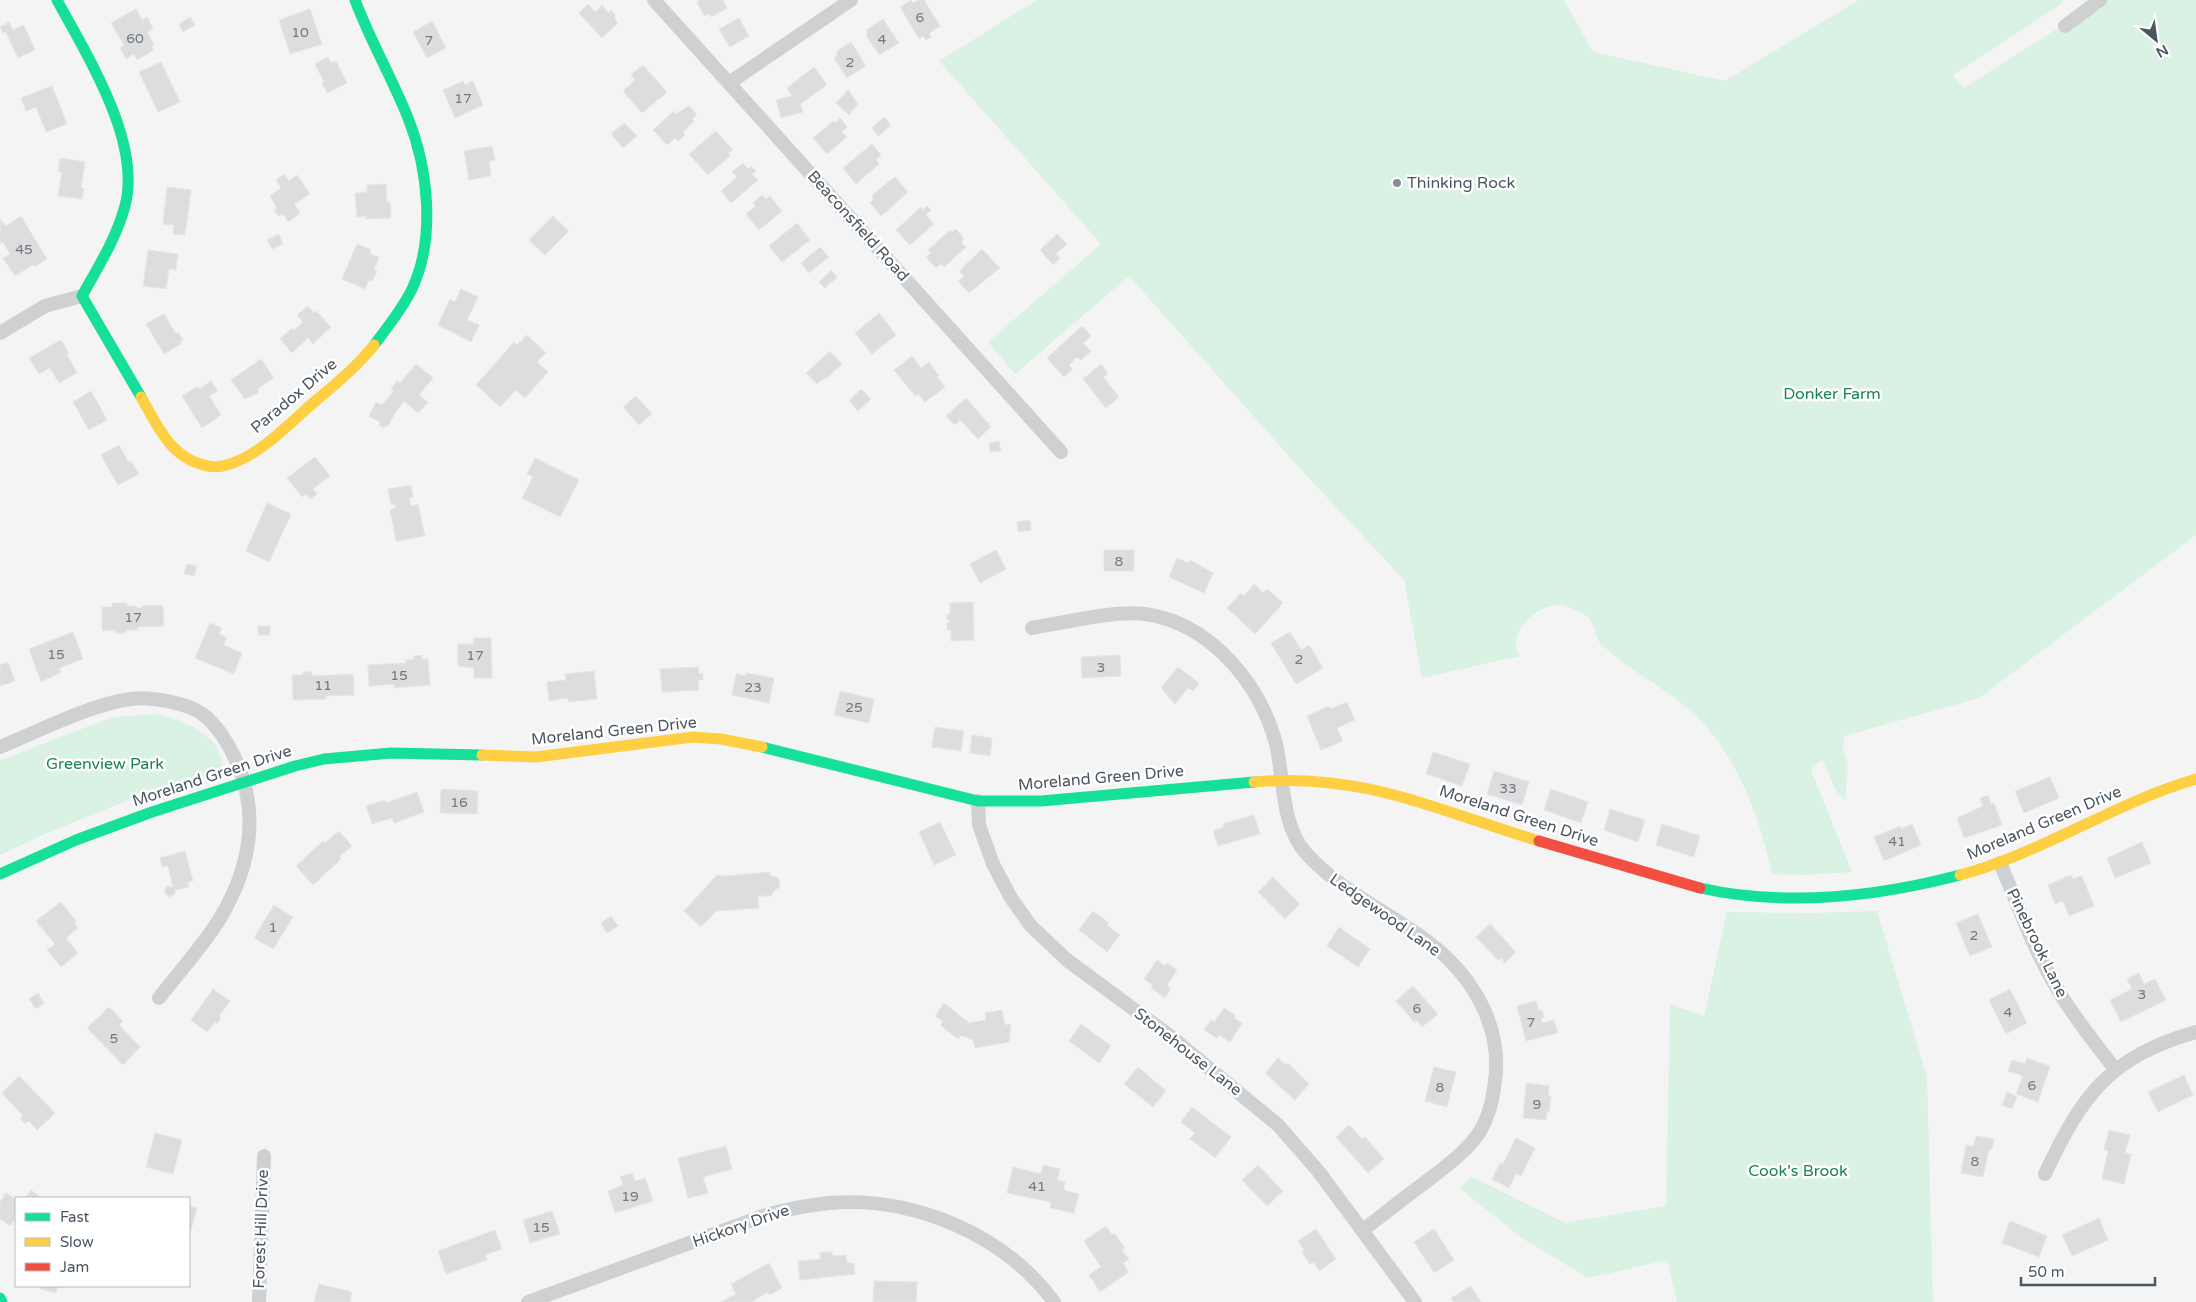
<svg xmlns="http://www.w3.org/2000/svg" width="2196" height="1302" viewBox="0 0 2196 1302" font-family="'Varela Round',sans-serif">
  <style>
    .green { fill: #d9f2e3 }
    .building { fill: #ddddde; stroke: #e5e6e7 }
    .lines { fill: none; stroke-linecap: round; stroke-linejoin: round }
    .street { stroke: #ced0d2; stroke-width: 14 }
    .fast { stroke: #16e098; stroke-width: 11 }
    .slow { stroke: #ffcf43; stroke-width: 11 }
    .jam { stroke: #f24e42; stroke-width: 11 }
    .poi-dot { fill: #868d94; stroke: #fff; stroke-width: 2 }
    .labels { text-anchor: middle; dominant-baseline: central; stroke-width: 5; stroke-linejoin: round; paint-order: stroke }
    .number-label { font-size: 14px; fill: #707881 }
    .poi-label { font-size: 16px; fill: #4a5661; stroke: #fff; text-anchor: start }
    .street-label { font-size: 16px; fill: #4a5661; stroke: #fff }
    .park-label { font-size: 16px; fill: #17864f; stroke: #fff }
  </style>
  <rect width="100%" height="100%" fill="#f4f4f4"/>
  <!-- green -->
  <g class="green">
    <path d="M1037 0H1564L1593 52 1725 81 1859 0H2062L2064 2 1953 75 1964 88 2102 0H2196V535L1979 698 1844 736 1843 749 1848 765 1845 801 1835 789 1822 759 1811 770 1852 872 1806 875 1772 874C1760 818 1738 757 1696 716 1668 689 1631 672 1602 645 1594 638 1596 621 1583 614 1578 612 1568 606 1562 605 1543 603 1513 625 1516 646 1516 649 1519 653 1520 656L1422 678 1404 580 1305 474 1129 276 1015 374 988 342 1101 244 939 61Z"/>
    <path d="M159 714C186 723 224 735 222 770 201 789 171 784 146 794 96 812 48 832 0 855V760L113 717Z"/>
    <polygon points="1877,911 1927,1077 1933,1302 1677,1302 1667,1260 1588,1278 1523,1239 1459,1188 1472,1177 1565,1223 1666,1206 1670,1004 1704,1016 1727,912 1810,913"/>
  </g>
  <!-- building -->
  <g class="building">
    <polygon points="699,0 723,0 727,8 711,17 709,14 705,16 697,3"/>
    <polygon points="911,0 913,3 918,0 924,0 940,26 929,33 931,37 926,40 923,36 919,39 900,7"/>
    <polygon points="588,4 595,12 602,5 608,13 611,10 616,16 614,18 618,23 602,38 579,13"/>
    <polygon points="136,9 142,20 147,17 153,29 147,32 154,45 152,46 154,50 137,60 134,54 126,59 120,48 124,45 111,23"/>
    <polygon points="310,9 322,44 290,54 279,20"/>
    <polygon points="190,17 195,25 183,32 179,24"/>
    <polygon points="739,18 749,36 730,47 719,29"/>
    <polygon points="883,19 899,43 879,55 866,35 868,33 866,30"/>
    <polygon points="432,21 446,48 427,58 413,32"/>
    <polygon points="9,22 13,30 24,25 35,50 18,58 6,32 3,33 0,27"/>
    <polygon points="851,42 866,66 847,78 834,58 838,55 836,52"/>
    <polygon points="328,57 331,63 336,61 347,83 327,93 322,83 324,82 315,64"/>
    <polygon points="161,62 180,102 158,112 139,72"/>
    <polygon points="643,65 667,92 642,113 623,91 635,80 631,75"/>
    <polygon points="814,67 827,85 800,104 803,112 781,118 776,100 792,96 787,88"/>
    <polygon points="463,81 465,85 473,81 483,105 455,118 443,90"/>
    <polygon points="52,86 67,124 46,132 36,107 26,111 21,98"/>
    <polygon points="848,90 858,104 849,115 836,103"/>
    <polygon points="689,106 697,114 692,119 694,121 683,132 685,135 678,141 675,138 667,145 653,130 674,111 676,114"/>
    <polygon points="884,117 891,125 878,136 872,128"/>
    <polygon points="840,118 847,127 842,132 847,137 827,154 813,138 833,121 835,123"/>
    <polygon points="624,123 637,136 623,148 611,134"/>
    <polygon points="716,131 733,150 728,153 730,156 708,175 689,154"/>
    <polygon points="872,144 881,155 876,160 879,164 856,184 843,168"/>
    <polygon points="492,146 495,160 489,161 491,176 469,180 464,151"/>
    <polygon points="60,158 85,162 81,188 84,188 82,199 58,196 62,172 58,171"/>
    <polygon points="743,163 748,169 751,166 756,171 752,174 758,180 731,203 721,191 737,177 732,172"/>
    <polygon points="284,174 289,181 297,175 310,194 294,204 300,213 288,222 283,214 279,216 274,210 277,208 270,196 281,188 276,180"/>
    <polygon points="895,177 908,192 881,216 870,203 873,200 873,194"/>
    <polygon points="386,184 387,202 390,202 391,218 366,219 366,216 357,217 355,193 367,192 367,185"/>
    <polygon points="167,187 191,190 185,235 173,234 174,225 163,224"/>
    <polygon points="762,195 766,199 770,196 782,211 759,230 746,214 756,206 753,203"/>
    <polygon points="927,206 931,210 926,215 934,224 910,245 896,230 921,207 923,210"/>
    <polygon points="21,216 47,259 34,267 33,265 15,276 3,258 10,254 3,242 0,244 0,219 6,226"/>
    <polygon points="553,216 569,231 545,255 529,240"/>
    <polygon points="797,223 810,240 782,262 769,246"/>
    <polygon points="956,229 964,239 961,242 966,247 944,267 941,264 936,268 926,257 931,252 928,250 950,230 952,232"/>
    <polygon points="279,234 283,244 272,249 267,240"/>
    <polygon points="1057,234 1067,244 1056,254 1060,258 1053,265 1040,250"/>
    <polygon points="357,244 371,250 370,254 379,257 374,270 377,271 372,281 369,280 365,289 342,279"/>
    <polygon points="820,247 829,257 809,273 801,263"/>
    <polygon points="982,249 1000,268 969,293 958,281 964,276 959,271"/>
    <polygon points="148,250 178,254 176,270 169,269 166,289 143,286"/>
    <polygon points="831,270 837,277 825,288 819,282"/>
    <polygon points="461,289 478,297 467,320 479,325 471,342 438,325 450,299 455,302"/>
    <polygon points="308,306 314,313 316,311 331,327 313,344 308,338 292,353 280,339 292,328 294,330 303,322 297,315"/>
    <polygon points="879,313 896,335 872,354 855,333"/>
    <polygon points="164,314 176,334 178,332 183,340 180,341 181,344 164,354 146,324"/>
    <polygon points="1082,326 1091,336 1083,343 1091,351 1081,360 1077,357 1069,365 1073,369 1064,377 1047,358"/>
    <polygon points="527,335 546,353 537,362 548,372 525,398 516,390 500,407 476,385 514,342 517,345"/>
    <polygon points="61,340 69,353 67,355 77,373 59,383 50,368 39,374 29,358"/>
    <polygon points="830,351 842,364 826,379 825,377 817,384 806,373"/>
    <polygon points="912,356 921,368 929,362 939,376 937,377 945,387 925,402 918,394 915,396 894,370"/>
    <polygon points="261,359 274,378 257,389 259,392 245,399 231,380"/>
    <polygon points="416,364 433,378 419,395 428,402 418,413 404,401 396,412 388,426 386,425 384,428 379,425 380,422 369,416 376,402 382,405 394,391 391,389 397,381 400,383"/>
    <polygon points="1101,364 1108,373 1103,377 1119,397 1106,408 1083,379"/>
    <polygon points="211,381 218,391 209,396 221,415 202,428 182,396 198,386 199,389"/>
    <polygon points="861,389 871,399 858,411 849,401"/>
    <polygon points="91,391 107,420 89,430 73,402"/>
    <polygon points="636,396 652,414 639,425 623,407"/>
    <polygon points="966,398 991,427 978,439 960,420 955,425 946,416"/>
    <polygon points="999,441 1001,451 990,452 989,443"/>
    <polygon points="119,445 129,463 131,461 139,474 118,485 101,455"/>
    <polygon points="315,457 330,476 313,489 317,494 310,499 306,494 302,497 287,478"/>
    <polygon points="535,458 579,480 560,517 522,498 533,477 527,474"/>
    <polygon points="411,485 413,497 409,498 411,506 418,504 425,536 396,541 390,510 396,508 395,504 391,505 388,489"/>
    <polygon points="267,503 291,514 269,562 246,551"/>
    <polygon points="1030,520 1031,530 1018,532 1017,522"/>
    <polygon points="996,550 1006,569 980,583 970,564"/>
    <rect x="1104" y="550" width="30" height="21"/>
    <polygon points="1177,558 1188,563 1190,560 1213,573 1204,593 1169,577"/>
    <polygon points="187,564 197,566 194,576 184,574"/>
    <polygon points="1254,584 1263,593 1267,589 1283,603 1255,634 1227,608 1241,593 1244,596"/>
    <polygon points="973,602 974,640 951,641 951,630 947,630 947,623 950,623 950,620 947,620 947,614 950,614 950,603"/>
    <polygon points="112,603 127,603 127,606 137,606 137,608 142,608 142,606 163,605 164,626 138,627 138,630 126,630 126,633 115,633 115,630 102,631 102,607 112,607"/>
    <polygon points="210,623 222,628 219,634 227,638 223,645 242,653 234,674 195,658"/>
    <rect x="258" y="626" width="12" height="9"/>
    <polygon points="73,632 83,659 59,668 61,672 41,682 29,649"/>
    <polygon points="1290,632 1301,650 1309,645 1323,668 1296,684 1271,643"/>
    <polygon points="474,638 491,638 492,678 474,678 474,668 458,666 458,644 473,644"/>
    <polygon points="422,655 422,659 428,659 430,685 394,688 394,684 369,686 368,665 406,663 406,660 414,659 414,656"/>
    <polygon points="1120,655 1121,676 1082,678 1081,657"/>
    <polygon points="8,662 15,681 0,686 0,665"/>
    <polygon points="698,667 699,674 703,673 703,680 698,680 699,690 662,692 660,669"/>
    <polygon points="1178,667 1199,683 1193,691 1188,688 1175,704 1161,688"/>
    <polygon points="594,671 597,699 568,702 568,698 549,701 547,682 566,680 565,674"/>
    <polygon points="303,672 312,672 312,676 353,674 354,695 326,696 326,699 293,700 292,675 303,675"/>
    <polygon points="746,673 774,678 769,703 732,695 736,674 746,676"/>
    <polygon points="840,691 874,699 869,723 834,715"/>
    <polygon points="1347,702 1355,720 1337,728 1343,741 1321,750 1307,716 1329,706 1330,709"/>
    <polygon points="935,727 964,731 961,751 932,747"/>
    <polygon points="972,735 992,738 990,756 970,753"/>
    <polygon points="1433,752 1470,764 1462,786 1426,774"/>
    <polygon points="1494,771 1529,782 1522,805 1487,794"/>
    <polygon points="2050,777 2059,798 2024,813 2015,791"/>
    <polygon points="441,789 478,791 477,814 440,813"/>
    <polygon points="1551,789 1588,802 1581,823 1544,810"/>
    <polygon points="417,792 424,812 394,823 392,818 372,824 366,806 385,800 386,803"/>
    <polygon points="1988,795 1991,804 1994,803 2002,825 1964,838 1957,818 1983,806 1980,798"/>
    <polygon points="1610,809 1645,820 1638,842 1604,830"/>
    <polygon points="1254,815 1260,834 1218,846 1213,831 1224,827 1223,824"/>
    <polygon points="940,822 956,855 934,865 919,832"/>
    <polygon points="1662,824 1700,836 1694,857 1656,845"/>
    <polygon points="1912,824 1921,845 1884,861 1874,837 1900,826 1901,829"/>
    <polygon points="339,831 352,846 339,857 341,859 313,885 296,866 323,841 325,843"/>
    <polygon points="2142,842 2151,863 2115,878 2107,858"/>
    <polygon points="185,851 193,881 187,883 189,887 175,890 175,894 169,897 165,894 165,888 169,886 173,887 168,866 162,867 160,858"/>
    <polygon points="770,872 770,875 779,879 780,886 772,893 772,896 758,896 759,908 716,911 701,927 684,911 717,875 725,876"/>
    <polygon points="2071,875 2073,879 2082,876 2094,906 2069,916 2063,901 2055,904 2048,885"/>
    <polygon points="1273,877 1300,904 1285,919 1258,892"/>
    <polygon points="61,902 76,921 74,923 78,928 66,938 78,953 61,967 47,950 55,944 36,921"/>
    <polygon points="274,905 293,917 273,949 254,938"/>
    <polygon points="1093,911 1109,923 1107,925 1120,935 1107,952 1079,930"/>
    <polygon points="1978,914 1992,947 1970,956 1956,923"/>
    <polygon points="611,916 618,926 607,933 601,923"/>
    <polygon points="1490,924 1516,952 1505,963 1501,958 1498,960 1476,937"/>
    <polygon points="1339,927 1370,949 1358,967 1327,946"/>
    <polygon points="1157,960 1165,966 1167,963 1177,970 1167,985 1171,988 1165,998 1151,988 1153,985 1144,979"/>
    <polygon points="2139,973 2144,984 2155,979 2166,1000 2121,1022 2110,1000 2132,989 2127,979"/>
    <polygon points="1413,986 1438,1014 1422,1027 1416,1020 1414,1022 1396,1001"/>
    <polygon points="213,989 230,1001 219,1016 221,1018 217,1024 215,1022 207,1032 191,1020"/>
    <polygon points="2010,989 2027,1023 2006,1034 1989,1000"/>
    <polygon points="38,993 44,1003 36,1009 29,999"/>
    <polygon points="1536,1001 1539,1011 1542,1010 1544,1018 1541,1018 1542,1023 1554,1020 1558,1033 1526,1041 1517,1006"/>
    <polygon points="944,1003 969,1023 986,1020 985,1013 1002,1010 1005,1025 1011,1024 1009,1042 975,1048 973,1040 961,1035 958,1039 940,1025 943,1022 935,1016"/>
    <polygon points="109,1007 123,1021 119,1025 140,1047 123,1065 87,1028"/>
    <polygon points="1224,1008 1236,1016 1234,1018 1242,1023 1230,1042 1219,1035 1217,1038 1204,1030 1211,1020 1214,1022"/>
    <polygon points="1081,1024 1111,1046 1099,1063 1069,1041"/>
    <polygon points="1278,1058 1286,1065 1288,1063 1309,1084 1295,1100 1265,1073"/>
    <polygon points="2027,1058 2050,1066 2038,1102 2016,1094 2023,1076 2008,1071 2012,1060 2025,1064"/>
    <polygon points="1138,1067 1166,1091 1153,1107 1124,1084"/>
    <polygon points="1434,1067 1456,1072 1447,1107 1425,1101"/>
    <polygon points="2184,1075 2193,1095 2158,1112 2148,1092"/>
    <polygon points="19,1076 55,1113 37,1130 29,1121 25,1124 20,1118 23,1116 2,1093"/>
    <polygon points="1526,1083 1549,1086 1548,1095 1551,1096 1549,1112 1547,1111 1546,1120 1523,1118"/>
    <polygon points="2007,1092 2017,1097 2012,1109 2002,1105"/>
    <polygon points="1192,1107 1231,1137 1215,1158 1190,1139 1195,1133 1181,1122"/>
    <polygon points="1349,1125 1362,1139 1365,1137 1384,1159 1368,1173 1336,1137"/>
    <polygon points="2109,1130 2130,1135 2125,1153 2131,1154 2124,1184 2102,1179 2108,1151 2104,1150"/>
    <polygon points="155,1133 182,1140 173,1174 146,1167"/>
    <polygon points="1976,1136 1994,1139 1992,1149 1989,1149 1983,1177 1961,1173 1966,1145 1974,1146"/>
    <polygon points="1516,1138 1535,1148 1521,1176 1516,1173 1509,1188 1492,1179 1500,1163 1503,1164"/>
    <polygon points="726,1146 732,1169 703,1177 708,1193 688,1198 678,1158"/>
    <polygon points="1043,1165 1060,1169 1057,1180 1065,1182 1064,1190 1079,1194 1074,1213 1050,1208 1051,1202 1007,1193 1013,1167 1041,1174"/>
    <polygon points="1258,1165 1283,1191 1267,1206 1242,1180"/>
    <polygon points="632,1173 635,1181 645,1178 653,1201 615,1213 608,1191 623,1185 620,1177"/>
    <polygon points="31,1190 42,1198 25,1198"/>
    <polygon points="6,1193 16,1200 16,1218 10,1226 0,1219 0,1202"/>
    <polygon points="189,1206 197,1208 189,1237"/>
    <polygon points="552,1211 560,1234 530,1243 523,1220"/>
    <polygon points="2099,1218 2108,1240 2072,1256 2062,1235"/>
    <polygon points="2010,1221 2047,1236 2039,1257 2002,1243"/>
    <polygon points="1106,1226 1112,1235 1114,1233 1125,1248 1122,1250 1129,1259 1123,1263 1129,1272 1100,1292 1089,1275 1101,1267 1084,1241"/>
    <polygon points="1316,1229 1336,1259 1319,1271 1314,1262 1310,1264 1302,1252 1304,1250 1298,1241"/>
    <polygon points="1434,1229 1454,1260 1434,1273 1414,1242"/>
    <polygon points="495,1230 502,1249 485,1255 487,1260 446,1274 438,1251"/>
    <polygon points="832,1252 833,1256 846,1255 847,1263 854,1263 855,1274 800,1280 798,1261 821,1259 820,1253"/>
    <polygon points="769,1263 782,1288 770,1295 768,1292 753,1301 754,1302 721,1302 736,1294 731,1284"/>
    <polygon points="874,1281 917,1282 916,1302 873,1302"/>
    <polygon points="319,1284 352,1292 350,1302 314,1302"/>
    <polygon points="41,1286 58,1286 56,1293 40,1289"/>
    <polygon points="1471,1286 1481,1302 1454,1302 1451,1298"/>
  </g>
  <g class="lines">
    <!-- street -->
    <g class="street">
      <polyline points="654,0 1061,452"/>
      <polyline points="2065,26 2100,0"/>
      <polyline points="729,83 851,0"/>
      <polyline points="0,333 45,306 82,296"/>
      <path d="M1032 628C1063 623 1115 610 1145 614 1210 623 1260 683 1276 744 1284 778 1281 824 1305 852 1337 889 1388 912 1427 941 1474 976 1505 1030 1494 1088 1492 1104 1487 1120 1479 1133 1466 1152 1445 1167 1427 1181 1405 1197 1384 1214 1363 1230"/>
      <path d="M0 747C39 731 91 704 131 699 149 696 186 703 201 713 208 718 217 728 222 735 262 796 256 859 219 920 202 947 179 972 159 998"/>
      <polyline points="978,801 979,825 993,864 1011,898 1031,926 1067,960 1170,1036 1278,1125 1319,1172 1415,1302"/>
      <path d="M2000 863C2019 907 2035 954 2061 995 2077 1021 2096 1045 2115 1069"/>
      <path d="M2045 1174C2082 1095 2109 1057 2196 1032"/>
      <polyline points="259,1302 264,1156"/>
      <path d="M528 1302 769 1214C789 1209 809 1205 829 1203 913 1196 1004 1234 1054 1302"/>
    </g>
    <!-- fast -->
    <g class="fast">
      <path d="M57 0C87 56 142 141 125 206 116 239 98 267 82 296L141 397"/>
      <path d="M355 0C370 40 392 78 408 118 428 168 436 238 412 289 403 308 387 328 374 345"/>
      <polyline points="762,747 978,801 1041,801 1254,782"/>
      <polyline points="0,874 76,840 152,812 295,766 324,759 391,753 482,755"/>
      <path d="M1700 888C1785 907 1876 897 1960 875"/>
      <polyline points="0,1298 2,1302"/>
    </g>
    <!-- slow -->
    <g class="slow">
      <path d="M141 397C157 425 170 457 204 465 212 468 221 467 230 464 262 453 288 425 313 403 334 385 356 368 374 345"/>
      <polyline points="482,755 536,757 693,737 721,739 762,747"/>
      <path d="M1254 782C1362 772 1439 811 1539 841"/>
      <path d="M1960 875C2042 853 2114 803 2196 779"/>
    </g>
    <!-- jam -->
    <polyline class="jam" points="1539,841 1700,888"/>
  </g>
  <!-- markers -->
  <circle class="poi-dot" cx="1397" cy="183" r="5"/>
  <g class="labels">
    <!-- number labels -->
    <g class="number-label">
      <text x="920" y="17">6</text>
      <text x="300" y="32">10</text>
      <text x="135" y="38">60</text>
      <text x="882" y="39">4</text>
      <text x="429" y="40">7</text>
      <text x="850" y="62">2</text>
      <text x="463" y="98">17</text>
      <text x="24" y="249">45</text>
      <text x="1119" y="561">8</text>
      <text x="133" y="617">17</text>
      <text x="56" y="654">15</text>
      <text x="475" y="655">17</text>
      <text x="1299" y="659">2</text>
      <text x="1101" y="667">3</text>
      <text x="399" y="675">15</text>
      <text x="323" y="685">11</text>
      <text x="753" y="687">23</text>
      <text x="854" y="707">25</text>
      <text x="1508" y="788">33</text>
      <text x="459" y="802">16</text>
      <text x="1897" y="841">41</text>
      <text x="273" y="927">1</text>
      <text x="1974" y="935">2</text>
      <text x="2142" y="994">3</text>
      <text x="1417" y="1008">6</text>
      <text x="2008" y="1012">4</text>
      <text x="1531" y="1022">7</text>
      <text x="114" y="1038">5</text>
      <text x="2032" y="1085">6</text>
      <text x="1440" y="1087">8</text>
      <text x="1537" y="1104">9</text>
      <text x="1975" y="1161">8</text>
      <text x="1037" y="1186">41</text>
      <text x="630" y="1196">19</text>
      <text x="541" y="1227">15</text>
    </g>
    <!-- poi labels -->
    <g class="poi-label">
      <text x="1407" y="183">Thinking Rock</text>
    </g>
    <!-- street labels -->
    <g class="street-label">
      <text transform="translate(858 226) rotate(48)">Beaconsfield Road</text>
      <text transform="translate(294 396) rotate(-40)">Paradox Drive</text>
      <text transform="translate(614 731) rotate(-6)">Moreland Green Drive</text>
      <text transform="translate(212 776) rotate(-18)">Moreland Green Drive</text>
      <text transform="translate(1101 778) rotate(-5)">Moreland Green Drive</text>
      <text transform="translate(1519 816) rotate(18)">Moreland Green Drive</text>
      <text transform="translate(2044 823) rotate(-23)">Moreland Green Drive</text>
      <text transform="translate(1385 915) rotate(35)">Ledgewood Lane</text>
      <text transform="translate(2037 943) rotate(64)">Pinebrook Lane</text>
      <text transform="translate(1188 1052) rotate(38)">Stonehouse Lane</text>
      <text transform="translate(741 1226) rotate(-19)">Hickory Drive</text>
      <text transform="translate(261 1229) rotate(-88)">Forest Hill Drive</text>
    </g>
    <!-- park labels -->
    <g class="park-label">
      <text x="1832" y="394">Donker Farm</text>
      <text x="105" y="764">Greenview Park</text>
      <text x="1798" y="1171">Cook's Brook</text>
    </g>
  </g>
  <!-- legend -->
  <rect x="15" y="1197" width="175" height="90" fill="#ffffff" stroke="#b7bbc0"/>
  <rect x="25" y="1213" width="25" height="8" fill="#16e098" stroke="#b7bbc0"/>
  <text x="60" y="1222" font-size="15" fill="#4a5661">Fast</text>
  <rect x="25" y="1238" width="25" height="8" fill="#ffcf43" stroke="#b7bbc0"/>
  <text x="60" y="1247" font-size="15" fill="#4a5661">Slow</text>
  <rect x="25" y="1263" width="25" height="8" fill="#f24e42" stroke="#b7bbc0"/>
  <text x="60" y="1272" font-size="15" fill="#4a5661">Jam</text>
  <!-- north arrow -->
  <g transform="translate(2156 40) rotate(151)" stroke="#ffffff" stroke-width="4" paint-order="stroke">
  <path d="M0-4L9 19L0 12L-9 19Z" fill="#4a5661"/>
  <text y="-8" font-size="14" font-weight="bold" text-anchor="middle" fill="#4a5661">N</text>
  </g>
  <!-- scale -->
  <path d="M2021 1277v8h134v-8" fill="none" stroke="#4a5661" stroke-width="2.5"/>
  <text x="2028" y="1277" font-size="15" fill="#4a5661" stroke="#ffffff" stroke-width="4" paint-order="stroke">50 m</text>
</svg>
